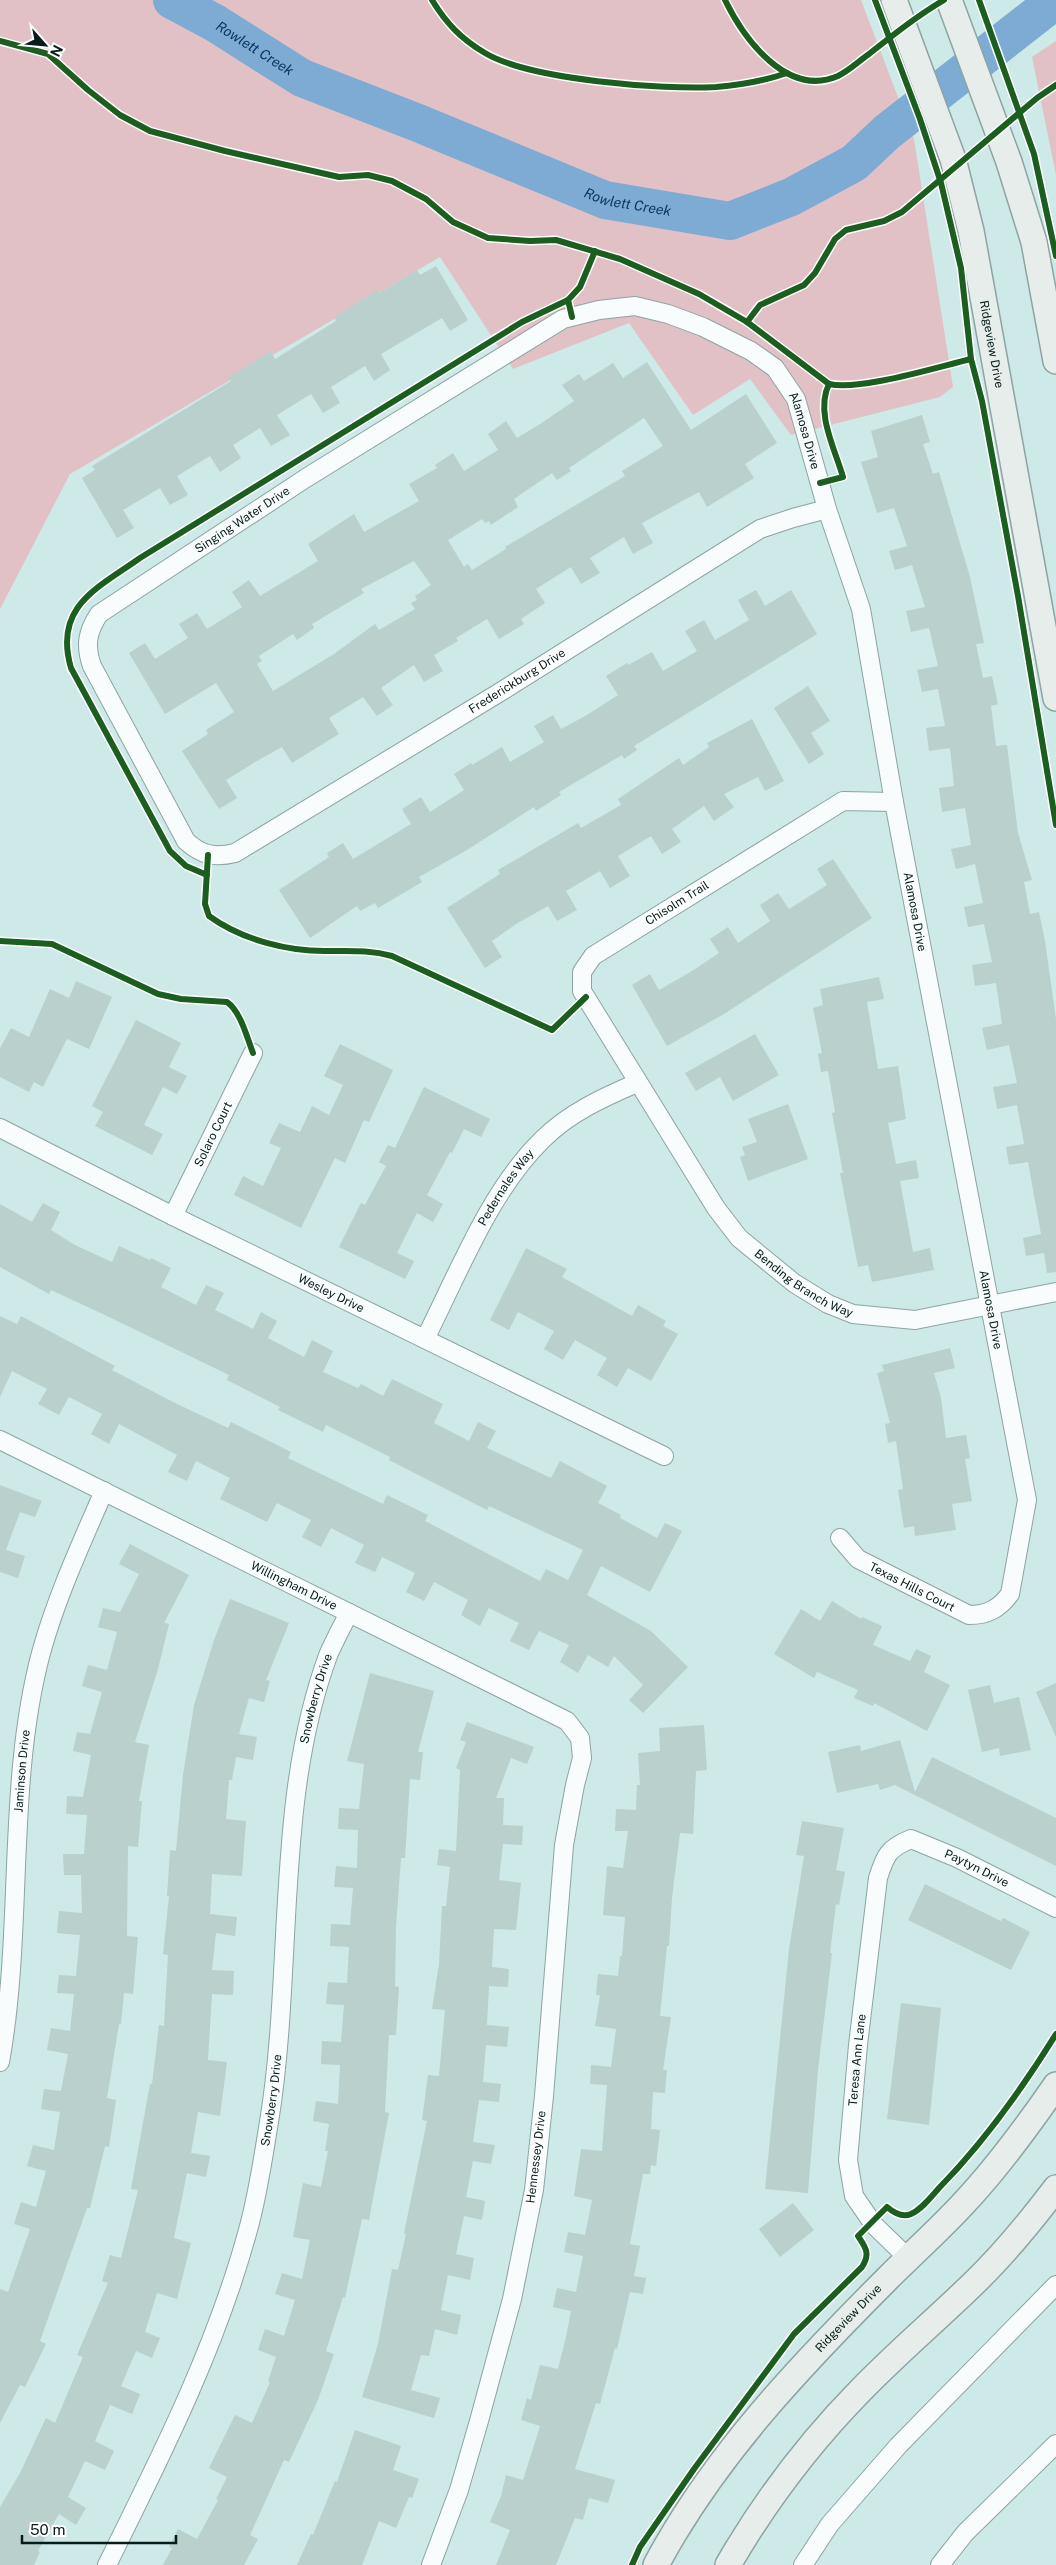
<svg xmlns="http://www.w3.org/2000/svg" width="1056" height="2565" viewBox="0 0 1056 2565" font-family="'Public Sans',sans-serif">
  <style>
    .green { fill: #e2c1c6 }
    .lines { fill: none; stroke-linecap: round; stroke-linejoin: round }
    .river { stroke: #7dabd4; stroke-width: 38 }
    .building { fill: #bad0cc; fill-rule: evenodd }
    .street-casing { stroke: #8ea3a3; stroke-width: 20 }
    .secondary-casing { stroke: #8ea3a3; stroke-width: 28 }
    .street { stroke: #f8fcfc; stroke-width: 18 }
    .secondary { stroke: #e7edea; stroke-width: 25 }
    .cycleway-casing { stroke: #fff; stroke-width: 9 }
    .cycleway { stroke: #1b5e20; stroke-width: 6 }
    .labels { text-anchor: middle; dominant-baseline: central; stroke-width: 5; stroke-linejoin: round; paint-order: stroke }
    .street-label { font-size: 12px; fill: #071c1b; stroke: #fff }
    .water-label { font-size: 14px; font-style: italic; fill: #0c345b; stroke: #fff }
  </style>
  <rect width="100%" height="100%" fill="#cde9e8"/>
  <!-- green -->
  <g class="green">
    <polygon points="0,0 861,0 914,139 953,387 940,397 791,435 750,379 693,415 629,323 513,369 440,257 70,474 0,609"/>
    <polygon points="1056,41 1056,175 1032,57"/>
  </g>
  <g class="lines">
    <!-- river -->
    <path class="river" id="s1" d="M172 0 215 23 302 78 418 123 605 200 730 221 791 197 854 163 887 132 1056 0"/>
  </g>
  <!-- building -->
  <g class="building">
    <polygon points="436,266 468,320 450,331 442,318 381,354 390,370 374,381 365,366 331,387 340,403 323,413 311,394 277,415 290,435 271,446 260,428 233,445 241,458 220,472 210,456 177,476 188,495 170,505 160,488 123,510 134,528 117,538 82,478 95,470 92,466 231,381 229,377 271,351 275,359 336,321 334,317 377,290 379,293 417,270 420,275"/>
    <path d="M647 362 691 430 746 394 777 443 745 464 754 478 707 507 699 492 642 523 653 543 633 554 624 537 590 558 600 573 581 584 571 567 536 589 545 603 521 619 524 624 499 639 487 619 456 638 458 641 434 655 443 671 424 682 414 665 381 688 393 705 377 716 363 697 329 718 339 734 292 763 282 747 257 761 226 780 237 798 219 809 182 751 208 734 206 730 234 712 216 683 165 714 129 653 145 643 155 659 188 638 179 624 197 613 207 629 242 607 232 592 249 580 260 596 318 561 308 544 354 514 364 532 419 501 409 484 437 468 435 465 453 453 464 471 498 450 488 434 506 421 517 438 540 424 574 401 562 385 579 374 584 381 613 363 623 378ZM644 418 663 446 622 471 625 476 505 547 506 549 472 570 468 564 464 567 448 540 482 519 485 523 489 521 491 525 518 507 514 499 552 473 557 480 571 471 569 468ZM414 561 431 585 415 596 417 600 411 603 415 609 379 630 375 624 334 654 273 691 257 664 262 661 259 656 293 634 297 640 314 628 312 624 364 593 361 589Z"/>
    <polygon points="922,415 930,442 923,444 933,474 939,472 970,577 984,643 976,644 983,678 992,676 998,704 991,706 996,746 1007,745 1018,833 1032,880 1024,882 1030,914 1039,912 1045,941 1056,1019 1056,1272 1047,1273 1044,1253 1026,1256 1023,1238 1041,1234 1028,1162 1009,1165 1006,1147 1024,1144 1017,1105 997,1109 993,1087 1017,1083 1009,1045 987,1050 982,1028 1002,1024 996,983 975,986 972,965 992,962 984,924 968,927 964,907 983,903 975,864 956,869 951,849 971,845 965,808 942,812 939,788 954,786 950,748 929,751 926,728 945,726 938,689 922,692 917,670 938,666 929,628 911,632 906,611 925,607 912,565 895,570 889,551 907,546 894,508 877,513 861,462 878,457 871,431"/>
    <polygon points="756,590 765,606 791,590 817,634 634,746 637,750 624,759 622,755 559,792 561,795 536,811 534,807 467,850 419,877 422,882 378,908 375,903 360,911 357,906 310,938 279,890 329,857 327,853 343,843 353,859 411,824 402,809 421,797 430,812 464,790 454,774 471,763 472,765 502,747 510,762 544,742 534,726 553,715 561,729 587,715 618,695 606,676 627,663 628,665 652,652 663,671 697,651 685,631 704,620 715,640 749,620 738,600"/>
    <polygon points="808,686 830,721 811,733 824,754 809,764 774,708"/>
    <polygon points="752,719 784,781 765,791 758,777 724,794 734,807 714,821 704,806 672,829 681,842 662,854 651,836 618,856 630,876 610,888 600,871 566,891 577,910 557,921 548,906 516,924 492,941 502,957 485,968 447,908 500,874 498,870 578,823 581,828 621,805 618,799 679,758 683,765 709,747 707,743"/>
    <polygon points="833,859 872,918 724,1014 667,1046 632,985 650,974 659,990 692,971 719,953 710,939 728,927 738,943 770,921 760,905 778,893 789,909 827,885 817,869"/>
    <polygon points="879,977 884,999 867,1002 878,1069 898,1066 906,1119 888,1123 896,1164 916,1160 919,1178 900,1181 913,1252 930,1248 934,1270 872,1282 868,1265 858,1267 840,1173 843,1173 832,1113 835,1112 828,1071 821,1072 818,1054 822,1053 813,1008 823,1005 820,989"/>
    <polygon points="76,981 112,997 89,1049 67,1039 43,1087 34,1082 29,1092 0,1077 0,1048 11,1028 29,1037 50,989 69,998"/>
    <polygon points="136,1020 181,1043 169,1067 187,1076 177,1094 163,1087 144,1125 163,1134 152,1155 95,1126 103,1112 92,1106"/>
    <polygon points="755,1034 779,1075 733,1101 720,1077 696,1091 685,1073"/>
    <polygon points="340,1044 393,1070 369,1122 364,1120 345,1163 335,1158 301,1228 234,1195 243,1176 263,1186 281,1148 269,1143 279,1123 300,1132 312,1106 329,1115 343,1085 324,1076"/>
    <polygon points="424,1087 490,1119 481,1137 464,1129 452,1153 450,1152 427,1195 443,1204 433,1222 417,1213 397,1253 414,1261 405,1279 339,1247 361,1203 365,1205 386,1166 379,1162 388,1145 395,1148"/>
    <polygon points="788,1104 808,1159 748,1181 740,1157 745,1155 742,1147 757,1142 748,1119"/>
    <polygon points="43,1203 60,1212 51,1230 75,1245 112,1262 119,1246 150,1260 151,1258 171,1268 161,1287 196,1305 206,1285 224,1293 215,1310 253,1329 261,1312 277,1321 268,1338 304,1357 312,1340 333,1351 323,1372 358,1388 361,1384 383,1396 392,1379 443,1404 434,1423 469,1441 478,1422 496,1431 487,1448 551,1478 560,1461 607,1486 598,1503 621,1515 620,1518 657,1538 665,1523 682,1531 650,1592 601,1566 587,1595 651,1631 688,1667 643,1713 629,1700 643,1685 614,1656 608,1667 588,1655 578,1673 560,1662 569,1645 539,1631 529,1650 510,1641 519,1623 489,1608 480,1626 461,1615 468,1600 434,1582 424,1601 406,1592 415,1573 382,1557 375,1572 355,1563 364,1545 331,1528 321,1547 302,1537 311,1520 277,1503 267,1522 220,1499 230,1478 196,1461 187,1481 168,1472 177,1455 119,1424 109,1444 91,1434 102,1414 69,1397 59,1415 38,1404 47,1389 12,1371 0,1397 0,1316 17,1324 21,1316 115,1366 112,1370 173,1402 228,1428 231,1422 291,1452 288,1458 383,1504 387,1495 428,1515 425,1521 540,1581 546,1569 568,1580 583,1550 489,1506 487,1510 389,1460 390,1457 326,1425 323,1432 278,1410 280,1407 227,1380 229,1375 107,1316 51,1290 49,1294 0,1267 0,1204 32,1222"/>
    <polygon points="526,1248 567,1269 562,1277 632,1316 638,1305 666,1321 663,1326 678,1334 651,1381 628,1368 617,1387 597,1375 607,1358 575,1340 563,1360 544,1349 554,1331 518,1312 509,1330 490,1320"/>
    <polygon points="950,1348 955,1368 934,1373 941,1398 946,1438 966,1435 970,1458 965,1459 972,1501 952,1504 956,1530 915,1536 914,1526 904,1528 898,1490 903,1489 896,1441 888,1443 885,1424 890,1423 877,1373 884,1371 882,1365"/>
    <polygon points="0,1485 42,1501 35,1517 20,1512 6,1550 25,1556 18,1578 0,1572"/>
    <polygon points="130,1544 189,1575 164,1623 169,1624 158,1669 135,1742 149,1745 139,1801 142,1801 138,1847 128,1846 127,1936 138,1937 133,1994 124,1993 121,2024 119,2024 107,2098 116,2100 109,2147 105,2146 90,2208 87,2208 40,2341 46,2344 25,2387 20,2385 0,2423 0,2289 8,2292 30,2229 14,2224 21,2202 36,2207 46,2171 27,2166 33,2145 54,2150 60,2112 41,2109 44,2089 61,2091 68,2054 47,2050 51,2028 70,2031 74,1994 57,1993 59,1975 76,1976 80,1935 57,1933 59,1911 82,1913 81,1875 64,1875 63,1854 84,1854 87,1815 66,1814 67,1796 83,1797 91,1755 73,1751 77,1732 90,1734 102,1692 82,1686 88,1665 107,1670 117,1632 98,1627 103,1608 120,1612 139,1574 119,1564"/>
    <polygon points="230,1599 289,1623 266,1680 270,1681 264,1702 249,1698 239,1734 257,1737 253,1760 236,1757 232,1780 229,1780 226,1819 246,1821 242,1876 212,1874 210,1914 237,1917 235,1936 216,1933 212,1970 234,1971 233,1995 212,1994 208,2060 227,2062 220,2116 198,2112 191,2153 210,2156 206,2177 187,2173 174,2238 191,2243 177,2299 157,2293 145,2332 160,2338 152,2358 136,2351 121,2386 140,2394 132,2414 110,2405 95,2441 114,2451 105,2470 85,2461 68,2497 86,2508 76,2525 59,2514 38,2551 40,2552 34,2565 0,2565 0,2507 20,2473 46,2418 55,2423 83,2357 77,2355 108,2283 102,2281 110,2255 121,2258 138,2190 131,2189 150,2084 152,2084 159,2025 164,2026 168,1955 163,1954 169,1896 167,1896 170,1850 176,1851 183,1775 194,1705 214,1640"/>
    <polygon points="832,1601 861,1619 862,1617 882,1626 873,1645 910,1661 916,1649 931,1656 924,1672 950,1685 927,1731 874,1703 873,1706 854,1698 858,1690 817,1672 814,1678 774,1654 801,1609 820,1621"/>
    <polygon points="370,1673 434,1691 418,1752 423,1752 420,1780 410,1779 405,1858 401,1858 396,1927 395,1986 399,1987 396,2035 389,2035 385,2112 389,2113 369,2220 362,2219 345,2298 343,2297 326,2351 334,2354 318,2400 289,2462 284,2460 250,2535 258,2539 244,2565 163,2565 172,2548 169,2547 178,2529 197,2539 218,2500 216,2499 227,2477 209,2468 235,2415 252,2423 270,2382 268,2381 276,2357 258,2350 265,2329 284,2336 295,2300 275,2294 282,2273 302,2279 310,2240 293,2237 303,2183 321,2187 328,2151 325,2151 329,2124 313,2121 316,2101 338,2104 340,2065 321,2064 322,2041 341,2042 344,2005 326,2004 328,1982 347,1983 349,1947 330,1946 331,1924 350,1925 353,1888 334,1887 336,1866 357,1868 358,1830 338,1829 339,1808 359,1809 364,1764 347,1761"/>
    <polygon points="1056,1683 1056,1737 1036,1692"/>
    <polygon points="990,1685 994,1703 1019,1697 1031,1750 1000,1756 999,1748 982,1752 968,1690"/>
    <polygon points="467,1722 534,1747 527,1764 511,1758 496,1798 504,1798 503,1825 523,1826 522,1845 503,1844 499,1880 521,1883 516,1930 494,1929 492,1967 509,1969 508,1987 489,1986 487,2025 509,2027 507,2047 486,2045 483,2082 501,2084 499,2102 479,2100 473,2142 495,2145 491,2164 473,2161 466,2197 485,2201 482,2220 464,2216 456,2254 474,2258 470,2280 448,2275 441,2310 461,2315 457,2335 435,2329 429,2356 421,2355 411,2390 440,2398 434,2418 362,2397 378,2344 392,2269 398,2270 406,2234 404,2233 427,2121 422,2120 428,2075 439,2076 445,2010 432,2009 439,1964 442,1906 446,1906 450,1867 437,1865 439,1849 456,1851 460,1770 456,1768 466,1742 460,1740"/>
    <polygon points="704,1725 707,1770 696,1771 693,1834 680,1833 672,1898 669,1946 667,1946 660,2016 671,2017 663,2070 667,2070 665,2093 653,2092 651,2129 660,2130 656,2166 651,2165 650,2174 643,2174 630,2244 640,2246 634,2276 646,2278 643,2294 630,2292 617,2349 615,2348 600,2404 596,2403 575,2469 615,2480 608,2503 589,2498 583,2520 575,2518 556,2565 496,2565 510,2530 490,2522 501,2496 506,2475 523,2480 540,2426 521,2420 527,2398 531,2400 540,2365 558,2369 566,2337 571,2311 553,2307 557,2288 576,2292 583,2256 564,2252 568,2232 585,2235 592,2200 574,2196 581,2149 602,2151 607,2085 590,2084 591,2065 611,2067 616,2029 595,2026 600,1995 596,1995 598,1974 618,1976 620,1956 622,1956 625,1917 603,1915 607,1866 623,1868 628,1831 615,1831 616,1809 636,1810 637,1785 640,1785 638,1753 660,1751 659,1728"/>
    <polygon points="900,1740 915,1792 932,1757 1056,1818 1056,1866 895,1785 880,1790 878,1784 837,1793 828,1752 860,1745 861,1751"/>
    <polygon points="802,1821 844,1828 836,1870 845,1872 839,1905 836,1904 830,1953 832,1953 818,2070 808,2193 765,2189 789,1949 804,1856 796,1855"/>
    <polygon points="925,1884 1001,1921 1003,1918 1030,1932 1011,1970 908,1920"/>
    <polygon points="901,2003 941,2008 929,2125 887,2119"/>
    <polygon points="793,2203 814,2230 780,2257 759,2229"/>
    <polygon points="355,2430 401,2446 393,2470 419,2479 412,2498 409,2497 396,2528 379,2521 362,2565 297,2565 311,2534 313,2535 335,2481 337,2482"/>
  </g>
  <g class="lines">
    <!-- street casing -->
    <g class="street-casing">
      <g id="street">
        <path id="s2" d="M827 509 793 518 760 529 497 694 235 853C215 858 201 855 186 841L92 666C85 646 87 632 99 614L306 478 563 319 599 310 635 306 668 314 703 327 751 351 775 368 796 399 827 509 861 609 894 802 1027 1500 1010 1594C999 1609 987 1615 969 1615L858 1559 840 1538"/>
        <path id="s3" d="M894 802 843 801 593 956 582 972V991L716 1208 739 1238 794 1283 828 1304 853 1314 915 1320 1056 1292"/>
        <path id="s4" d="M0 1128 173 1216 664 1456"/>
        <path id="s5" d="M173 1216 253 1053"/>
        <path id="s6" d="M425 1339C458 1274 490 1190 543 1139 569 1113 604 1097 637 1083"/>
        <path id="s7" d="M0 1440 567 1721 580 1738 582 1758 575 1785 564 1845 544 2096 534 2190 512 2299 479 2421 459 2490 431 2565"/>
        <path id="s8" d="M0 2062C24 1929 6 1784 41 1653 56 1598 81 1544 104 1491"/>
        <path id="s9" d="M909 2259 874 2225 854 2196 848 2160 858 2045 878 1878C885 1856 888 1848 911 1839L957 1858 1056 1908"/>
        <path id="s10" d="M107 2565C161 2456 216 2348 248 2230 258 2195 263 2158 269 2122 294 1970 274 1799 329 1653 335 1640 342 1626 349 1613"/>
        <polyline points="803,2565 830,2524 898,2446 1056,2285"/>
        <polyline points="940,2565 965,2533 1056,2444"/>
      </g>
    </g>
    <!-- secondary casing -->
    <g class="secondary-casing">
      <g id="secondary">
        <path id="s11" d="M894 0 953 159 971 231 1056 698"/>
        <polyline points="949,0 1009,162 1034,242 1056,361"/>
        <path id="s12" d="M656 2565C714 2456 801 2365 888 2278 913 2253 939 2230 963 2204 998 2167 1027 2127 1056 2085"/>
        <path d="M728 2565C765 2501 809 2443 861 2390 897 2353 937 2319 974 2283 1004 2254 1031 2221 1056 2188"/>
      </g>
    </g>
    <!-- street -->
    <use href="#street" class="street"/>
    <!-- secondary -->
    <use href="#secondary" class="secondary"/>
    <!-- cycleway casing -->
    <g class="cycleway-casing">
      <g id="cycleway">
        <path d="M432 0C446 23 461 39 485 53 530 80 663 90 716 87 741 85 764 81 787 73"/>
        <path d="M725 0C744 39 787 98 838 76 850 70 859 61 869 54 893 35 917 16 944 0"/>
        <polyline points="875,0 920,119 941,183 961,268 971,359 982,401 1018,596 1056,825"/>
        <polyline points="979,0 1034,154 1056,256"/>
        <path d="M0 41 48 54 88 90 120 115 150 131 225 151 339 177 368 175 392 181 426 199 453 222 488 238 530 241 556 240 620 259 699 294 747 322 829 384C860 391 937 367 971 359"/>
        <polyline points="572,317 568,300 580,287 595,251"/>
        <polyline points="747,322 760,305 804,285 815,273 835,239 846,230 884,221 902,212 1037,98 1056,85"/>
        <path d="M820 483 843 477C835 449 815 412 829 384"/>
        <path d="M208 855 205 904 209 916C242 940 289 952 330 951 352 951 371 950 392 956L552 1030 586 997"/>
        <path d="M207 875 186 866 170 851 71 668C53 606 98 588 140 558L522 322 568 300"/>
        <path d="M0 941 52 944 158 994 181 999 227 1002C241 1012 247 1038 253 1053"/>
        <path d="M632 2565 640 2547 694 2469 794 2334 862 2267C871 2253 865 2247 858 2236L887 2207C894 2213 902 2218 911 2214 922 2209 931 2197 939 2188 984 2142 1022 2089 1056 2034"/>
      </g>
    </g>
    <!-- cycleway -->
    <use href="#cycleway" class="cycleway"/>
  </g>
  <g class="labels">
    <!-- street labels -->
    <g class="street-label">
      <text stroke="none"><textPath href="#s11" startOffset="359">Ridgeview Drive</textPath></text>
      <text stroke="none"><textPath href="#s2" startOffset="1841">Alamosa Drive</textPath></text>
      <text stroke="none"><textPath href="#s2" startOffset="1165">Singing Water Drive</textPath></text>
      <text transform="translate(517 681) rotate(-32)">Frederickburg Drive</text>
      <text transform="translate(677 903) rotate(-32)">Chisolm Trail</text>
      <text stroke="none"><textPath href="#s2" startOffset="2336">Alamosa Drive</textPath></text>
      <text stroke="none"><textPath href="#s5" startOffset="91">Solaro Court</textPath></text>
      <text stroke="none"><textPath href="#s6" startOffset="172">Pedernales Way</textPath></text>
      <text stroke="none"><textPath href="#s3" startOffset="756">Bending Branch Way</textPath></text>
      <text stroke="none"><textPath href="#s4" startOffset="370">Wesley Drive</textPath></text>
      <text stroke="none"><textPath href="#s2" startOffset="2741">Alamosa Drive</textPath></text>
      <text stroke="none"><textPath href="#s7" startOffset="328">Willingham Drive</textPath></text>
      <text transform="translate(912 1587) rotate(27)">Texas Hills Court</text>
      <text stroke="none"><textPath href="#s10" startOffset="901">Snowberry Drive</textPath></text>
      <text stroke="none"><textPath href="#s8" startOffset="292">Jaminson Drive</textPath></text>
      <text stroke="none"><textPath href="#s9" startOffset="530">Paytyn Drive</textPath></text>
      <text stroke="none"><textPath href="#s9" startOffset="221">Teresa Ann Lane</textPath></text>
      <text stroke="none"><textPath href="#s10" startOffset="496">Snowberry Drive</textPath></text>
      <text transform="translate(536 2157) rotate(-83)">Hennessey Drive</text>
      <text stroke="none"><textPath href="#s12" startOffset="314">Ridgeview Drive</textPath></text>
    </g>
    <!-- water labels -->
    <g class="water-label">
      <text stroke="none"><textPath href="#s1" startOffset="96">Rowlett Creek</textPath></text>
      <text stroke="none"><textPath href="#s1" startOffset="501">Rowlett Creek</textPath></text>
    </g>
  </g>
  <!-- north arrow -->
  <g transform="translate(45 45) rotate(117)" stroke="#ffffff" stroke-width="4" paint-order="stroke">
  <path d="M0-4L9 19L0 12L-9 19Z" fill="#071c1b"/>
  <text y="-8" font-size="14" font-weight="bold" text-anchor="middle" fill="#071c1b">N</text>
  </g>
  <!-- scale -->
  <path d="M22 2535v8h154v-8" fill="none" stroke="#071c1b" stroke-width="2.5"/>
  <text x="30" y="2535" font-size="15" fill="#071c1b" stroke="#ffffff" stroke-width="4" paint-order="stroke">50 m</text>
</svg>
